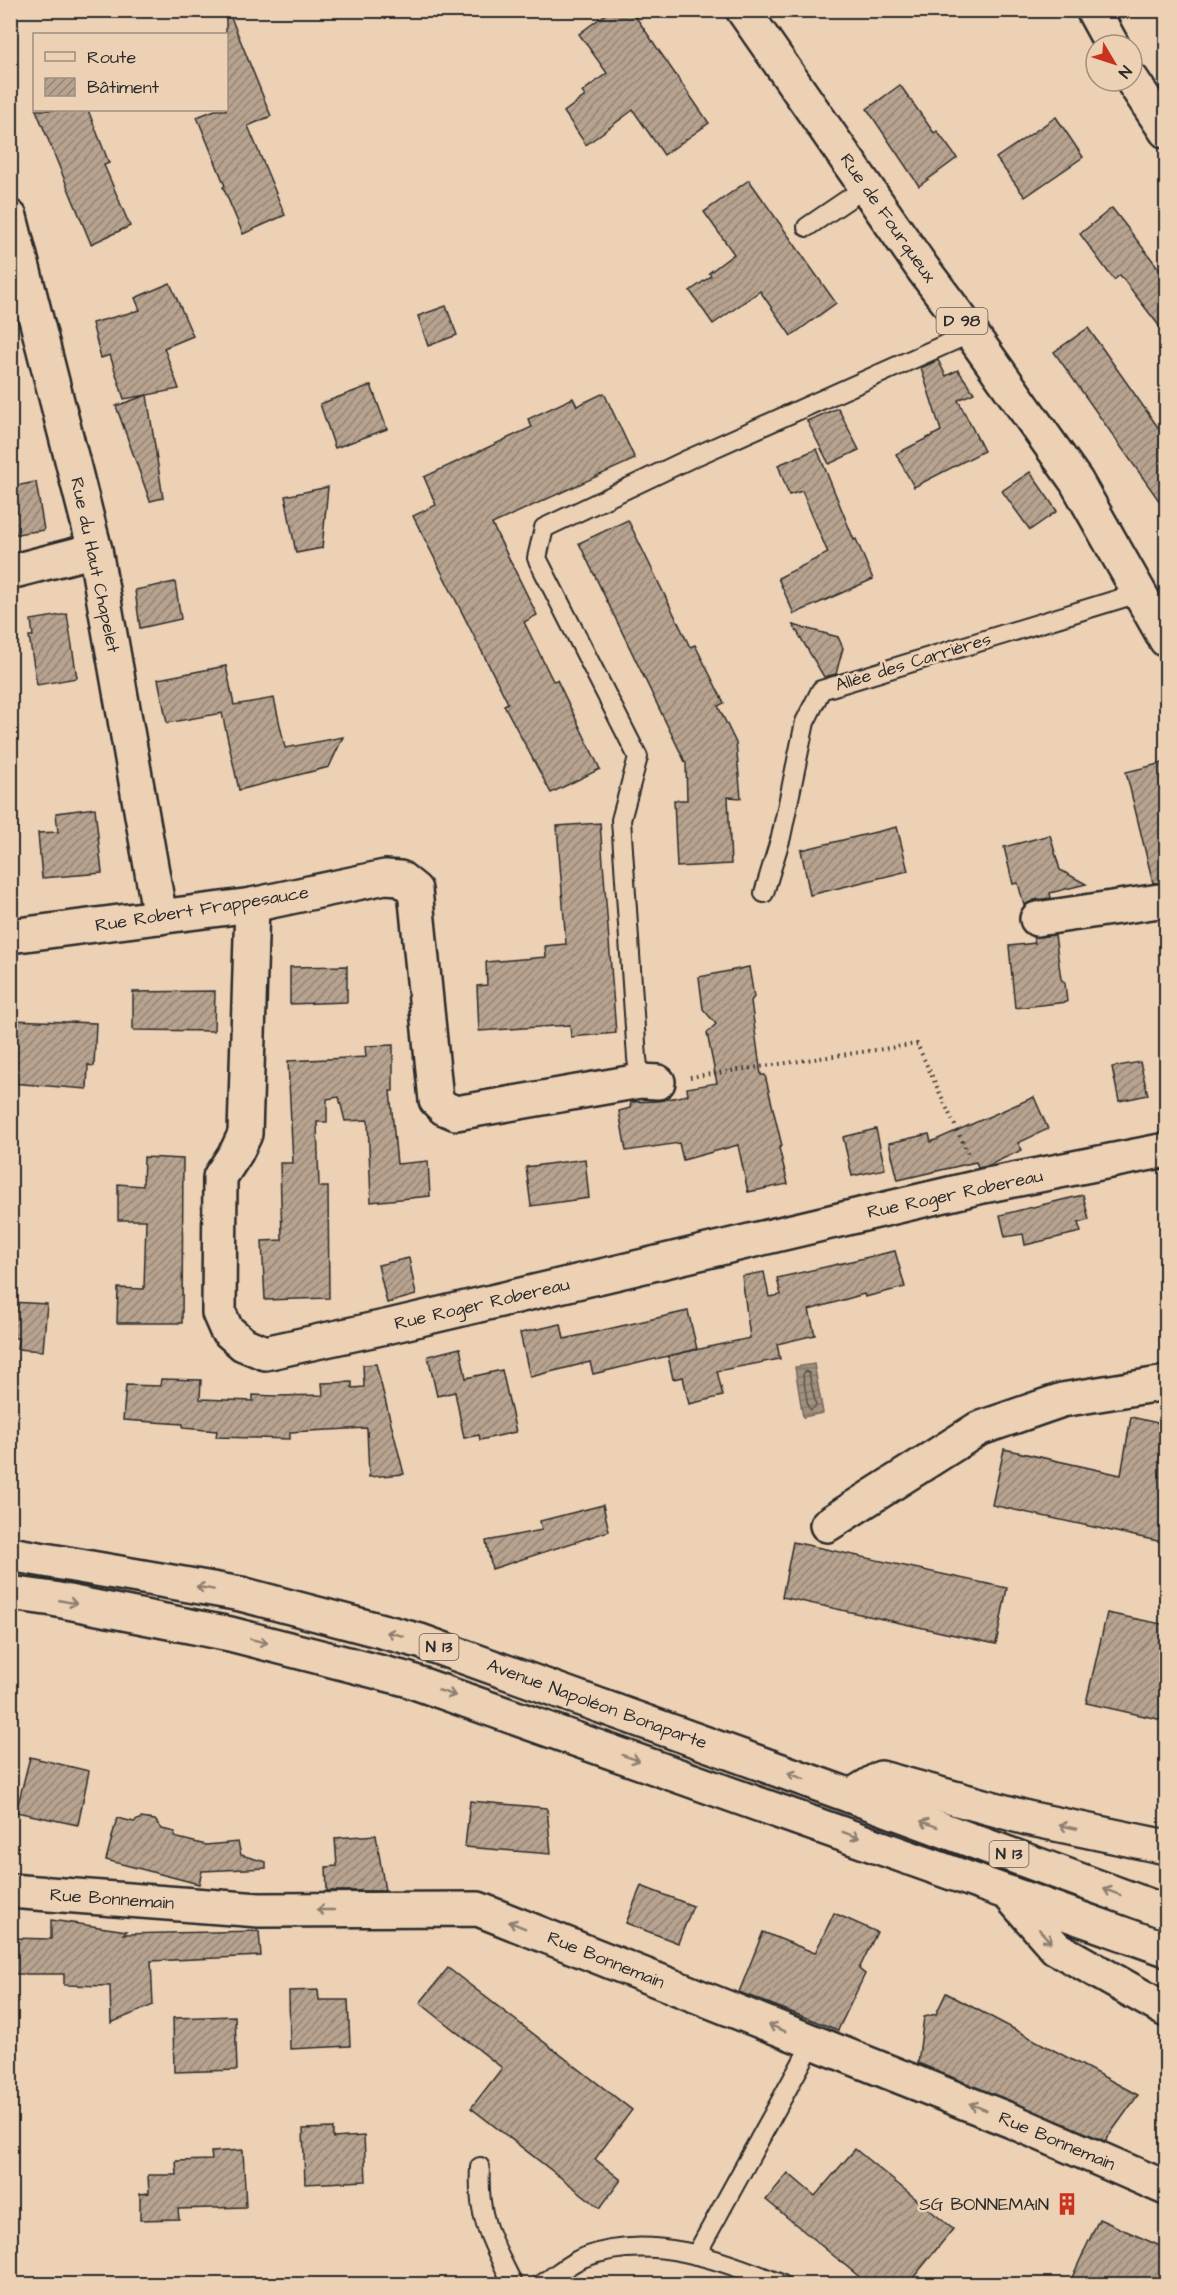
<svg xmlns="http://www.w3.org/2000/svg" width="1177" height="2295" viewBox="0 0 1177 2295" font-family="'Architects Daughter',sans-serif">
  <style>
    .water { fill: url(#water-rules); stroke: #73685e; stroke-width: 1.5 }
    .lines { fill: none; stroke-linecap: round; stroke-linejoin: round }
    .shore { stroke: #5b544d; stroke-width: 1.5 }
    .building { fill: url(#building-hatch); stroke: #2b2b2b; stroke-width: 1.5 }
    .lane-casing { stroke: #2b2b2b; stroke-width: 22 }
    .street-casing { stroke: #2b2b2b; stroke-width: 38 }
    .primary-casing { stroke: #2b2b2b; stroke-width: 38 }
    .path { stroke: #2b2b2b; stroke-width: 4; stroke-dasharray: 1.5 4.5; stroke-linecap: butt }
    .lane { stroke: #edd1b4; stroke-width: 18 }
    .street { stroke: #edd1b4; stroke-width: 33 }
    .primary { stroke: #edd1b4; stroke-width: 33 }
    .oneway { stroke: #8c7e70 }
    .labels { text-anchor: middle; dominant-baseline: central; stroke-width: 5; stroke-linejoin: round; paint-order: stroke }
    .shield { fill: #edd1b4; stroke: #655d54; stroke-width: 1.5 }
    .shield-label { font-size: 16px; font-weight: bold; fill: #2b2b2b }
    .street-label { font-size: 18px; fill: #2b2b2b; stroke: #edd1b4 }
    .poi-label { font-size: 18px; fill: #2b2b2b; stroke: #edd1b4; text-anchor: end }
  </style>
  <defs>
    <pattern id="water-rules" width="6" height="5" patternUnits="userSpaceOnUse" patternTransform="scale(1.5)"><rect width="6" height="5" fill="#a39180"/><path d="M0 2.5h6" fill="none" stroke="#857769"/></pattern>
    <pattern id="building-hatch" width="6" height="6" patternUnits="userSpaceOnUse" patternTransform="scale(1.5)"><rect width="6" height="6" fill="#b7a38f"/><path d="M-1 1l2-2M0 6l6-6M5 7l2-2" fill="none" stroke="#958575"/></pattern>
  </defs>
  <rect width="100%" height="100%" fill="#edd1b4"/>
  <filter id="ink" filterUnits="userSpaceOnUse"><feTurbulence type="fractalNoise" baseFrequency=".0167" numOctaves="2"/><feDisplacementMap in="SourceGraphic" scale="12" xChannelSelector="R" yChannelSelector="G"/><feConvolveMatrix kernelMatrix="1 2 1 2 8 2 1 2 1" color-interpolation-filters="sRGB"/></filter>
  <g filter="url(#ink)">
    <!-- water -->
    <polygon class="water" points="814,1364 823,1413 803,1417 795,1367"/>
    <g class="lines">
      <!-- shore -->
      <polygon class="shore" points="805,1371 809,1373 816,1406 811,1410 808,1407 803,1375"/>
    </g>
    <!-- building -->
    <g class="building">
      <polygon points="226,10 228,10 271,116 248,126 285,215 243,234 223,187 225,186 197,117 215,110 226,110"/>
      <polygon points="611,10 631,10 709,123 664,155 633,110 586,145 564,112 585,96 582,92 607,73 579,34"/>
      <polygon points="900,85 934,133 937,131 957,158 919,186 867,109"/>
      <polygon points="36,110 88,110 109,163 104,165 130,226 91,244"/>
      <polygon points="1056,117 1083,157 1025,197 996,158"/>
      <polygon points="749,180 836,303 791,336 760,291 713,324 690,291 711,276 709,273 734,254 704,212"/>
      <polygon points="1112,208 1167,279 1167,336 1120,275 1114,280 1080,234"/>
      <polygon points="170,283 193,336 164,348 179,389 147,395 163,498 150,501 116,406 147,395 124,399 110,355 101,358 92,323 140,310 135,298"/>
      <polygon points="446,306 457,335 428,346 418,316"/>
      <polygon points="1088,328 1167,440 1167,512 1054,352"/>
      <polygon points="938,360 946,376 958,370 974,393 958,400 984,451 914,487 896,454 941,431 921,368"/>
      <polygon points="371,385 387,429 335,448 320,404"/>
      <polygon points="604,393 635,459 492,524 537,615 524,622 553,681 557,680 600,769 551,793 504,705 508,703 413,516 436,505 424,477 532,427 528,419 573,398 577,406"/>
      <polygon points="838,408 859,450 829,464 807,421"/>
      <polygon points="817,449 854,540 856,539 873,579 794,614 778,578 828,553 802,491 789,495 778,465"/>
      <polygon points="1030,472 1057,511 1030,530 1002,491"/>
      <polygon points="36,482 44,530 10,535 10,487"/>
      <polygon points="328,487 322,548 296,553 285,496"/>
      <polygon points="628,520 690,647 695,645 724,703 718,706 736,743 741,798 728,797 731,864 677,867 674,800 687,800 686,764 579,543"/>
      <polygon points="175,582 181,619 140,628 135,590"/>
      <polygon points="67,614 77,678 37,685 29,636 33,636 31,620"/>
      <polygon points="793,625 838,637 843,648 836,674 824,677"/>
      <polygon points="226,666 234,705 274,698 285,748 343,737 329,767 239,790 222,713 167,723 158,679"/>
      <polygon points="1167,762 1167,882 1153,883 1126,772"/>
      <polygon points="95,808 102,873 42,878 38,833 58,832 56,813"/>
      <polygon points="600,823 616,1033 571,1037 570,1025 479,1031 477,986 487,985 486,962 546,957 545,946 566,944 557,826"/>
      <polygon points="897,827 908,871 810,895 801,850"/>
      <polygon points="1050,835 1060,870 1086,884 1050,893 1051,898 1034,900 1024,905 1018,883 1013,884 1004,847"/>
      <polygon points="1055,935 1061,979 1065,983 1067,1002 1015,1008 1009,946 1035,943 1033,937"/>
      <polygon points="347,966 347,1002 290,1004 290,967"/>
      <polygon points="749,967 754,997 751,1001 761,1075 765,1075 782,1146 779,1148 788,1184 748,1192 738,1145 683,1160 679,1143 626,1151 619,1111 630,1108 631,1102 658,1101 688,1095 687,1088 717,1083 707,1033 716,1024 703,1009 699,977"/>
      <polygon points="215,991 214,1031 133,1030 133,992"/>
      <polygon points="10,1020 96,1023 94,1066 88,1065 87,1089 10,1083"/>
      <polygon points="393,1045 393,1091 390,1091 397,1164 428,1161 430,1196 371,1202 368,1120 345,1121 339,1097 327,1099 327,1122 317,1122 319,1187 328,1187 329,1298 265,1300 262,1241 282,1240 280,1163 293,1163 288,1061 366,1057 365,1046"/>
      <polygon points="1140,1062 1148,1095 1119,1101 1112,1067"/>
      <polygon points="1034,1097 1048,1129 1018,1143 1022,1150 987,1166 978,1168 976,1162 898,1180 889,1143 929,1134 931,1142"/>
      <polygon points="876,1129 885,1169 852,1176 843,1137"/>
      <polygon points="144,1157 183,1159 182,1323 117,1323 118,1288 144,1289 146,1220 118,1220 118,1184 143,1186"/>
      <polygon points="585,1159 589,1198 531,1206 526,1167"/>
      <polygon points="1083,1195 1089,1220 1078,1223 1081,1232 1025,1245 1023,1234 1005,1237 1000,1215"/>
      <polygon points="895,1251 905,1287 865,1297 864,1294 809,1310 815,1335 777,1344 780,1359 717,1371 723,1396 689,1404 683,1377 673,1379 668,1356 750,1338 742,1276 764,1272 769,1297 781,1295 777,1278"/>
      <polygon points="409,1258 416,1295 387,1303 378,1265"/>
      <polygon points="10,1302 47,1304 43,1351 17,1349 18,1338 10,1338"/>
      <polygon points="688,1311 697,1349 593,1374 590,1362 530,1377 520,1333 561,1324 564,1339"/>
      <polygon points="460,1348 466,1378 502,1370 516,1432 480,1440 479,1435 464,1438 455,1392 437,1396 428,1356"/>
      <polygon points="376,1364 404,1474 369,1477 367,1428 290,1432 290,1439 216,1437 217,1431 183,1428 183,1424 123,1420 126,1385 160,1386 161,1379 201,1380 200,1399 253,1401 253,1395 276,1396 323,1395 322,1383 352,1382 352,1388 364,1387 363,1365"/>
      <polygon points="1131,1417 1167,1425 1167,1543 992,1505 1004,1449 1121,1475"/>
      <polygon points="603,1505 609,1531 492,1569 486,1541 542,1530 540,1521"/>
      <polygon points="793,1542 1007,1588 996,1644 782,1597"/>
      <polygon points="1107,1613 1167,1625 1167,1721 1086,1703"/>
      <polygon points="30,1757 89,1771 78,1825 16,1812"/>
      <polygon points="470,1801 547,1808 551,1854 465,1847"/>
      <polygon points="117,1818 134,1822 141,1818 155,1820 162,1829 175,1832 174,1837 206,1845 238,1842 241,1855 266,1862 266,1868 202,1871 199,1884 106,1860"/>
      <polygon points="376,1835 385,1891 327,1891 326,1867 337,1866 335,1838"/>
      <polygon points="641,1886 693,1906 678,1943 626,1923"/>
      <polygon points="834,1913 877,1932 859,1969 865,1974 838,2030 739,1992 763,1932 815,1953"/>
      <polygon points="51,1920 127,1931 123,1934 259,1931 261,1956 151,1961 153,2005 111,2023 110,1986 64,1985 64,1974 10,1974 10,1938 51,1939"/>
      <polygon points="448,1968 632,2110 595,2159 621,2180 600,2208 471,2108 502,2068 420,2003"/>
      <polygon points="318,1990 319,2000 348,2000 350,2046 290,2049 289,1991"/>
      <polygon points="946,1993 1138,2095 1105,2141 918,2063 924,2017 936,2014"/>
      <polygon points="235,2016 237,2070 174,2072 173,2018"/>
      <polygon points="333,2128 333,2138 364,2136 366,2181 305,2184 303,2129"/>
      <polygon points="855,2149 953,2229 908,2284 868,2284 766,2200 788,2173 815,2196"/>
      <polygon points="243,2150 246,2207 178,2209 179,2219 140,2220 140,2194 149,2193 148,2175 177,2175 176,2161 212,2160 211,2152"/>
      <polygon points="1099,2219 1167,2249 1167,2284 1069,2284"/>
    </g>
    <g class="lines">
      <!-- lane casing -->
      <g class="lane-casing">
        <g id="lane">
          <polyline points="807,227 866,187"/>
          <polyline points="764,893 781,837 805,722 821,690 1139,593"/>
          <polyline points="640,1081 637,1058 621,820 638,757 537,558 544,528 689,459 971,333"/>
          <path d="M480 2167C477 2218 491 2240 513 2284"/>
          <polyline points="696,2255 813,2042"/>
          <path d="M542 2284C555 2276 570 2262 585 2257 650 2233 720 2259 781 2284"/>
        </g>
      </g>
      <!-- street casing -->
      <g class="street-casing">
        <g id="street">
          <polyline points="1093,10 1112,45"/>
          <polyline points="1132,80 1166,131"/>
          <polyline points="10,217 95,550 160,917"/>
          <polyline points="10,572 95,550"/>
          <polyline points="252,905 245,1134 237,1151 220,1177 219,1313 226,1329 243,1344 265,1353 390,1326 983,1186 1166,1150"/>
          <polyline points="1037,919 1166,900"/>
          <polyline points="10,936 252,905 385,877 400,878 415,890 436,1100 444,1108 456,1113 640,1081 658,1082"/>
          <polyline points="827,1525 978,1429 1062,1400 1166,1383"/>
          <polyline points="10,1891 259,1910 478,1909 1012,2121 1166,2188"/>
        </g>
      </g>
      <!-- primary casing -->
      <g class="primary-casing">
        <g id="primary">
          <polyline points="743,10 923,269 971,333 1076,481 1166,640"/>
          <polyline points="10,1554 241,1594 420,1641 851,1796 1166,1912"/>
          <polyline points="10,1593 53,1599 230,1634 406,1679 1166,1949"/>
          <polyline points="851,1796 881,1778 1027,1818 1166,1847"/>
          <polyline points="1008,1893 1056,1948 1166,2010"/>
        </g>
      </g>
      <!-- path -->
      <polyline class="path" points="690,1077 917,1044 969,1156"/>
      <!-- lane -->
      <use href="#lane" class="lane"/>
      <!-- street -->
      <use href="#street" class="street"/>
      <!-- primary -->
      <use href="#primary" class="primary"/>
    </g>
    <!-- one-way arrows -->
    <defs><path id="oneway-shaft" d="M-6 0H5M1.5-3L5.5 0L1.5 3" fill="none" stroke-width="1.6" stroke-linecap="round" stroke-linejoin="round" transform="scale(1.5)"/></defs>
    <g class="oneway">
      <use href="#oneway-shaft" transform="translate(205 1588) rotate(-170)"/>
      <use href="#oneway-shaft" transform="translate(68 1602) rotate(11)"/>
      <use href="#oneway-shaft" transform="translate(395 1634) rotate(-166)"/>
      <use href="#oneway-shaft" transform="translate(259 1641) rotate(14)"/>
      <use href="#oneway-shaft" transform="translate(447 1693) rotate(19)"/>
      <use href="#oneway-shaft" transform="translate(631 1758) rotate(19)"/>
      <use href="#oneway-shaft" transform="translate(796 1776) rotate(-160)"/>
      <use href="#oneway-shaft" transform="translate(929 1824) rotate(-160)"/>
      <use href="#oneway-shaft" transform="translate(1068 1827) rotate(-168)"/>
      <use href="#oneway-shaft" transform="translate(851 1835) rotate(20)"/>
      <use href="#oneway-shaft" transform="translate(1112 1892) rotate(-160)"/>
      <use href="#oneway-shaft" transform="translate(325 1910) rotate(180)"/>
      <use href="#oneway-shaft" transform="translate(517 1925) rotate(-158)"/>
      <use href="#oneway-shaft" transform="translate(1045 1936) rotate(49)"/>
      <use href="#oneway-shaft" transform="translate(777 2028) rotate(-158)"/>
      <use href="#oneway-shaft" transform="translate(978 2107) rotate(-158)"/>
    </g>
  </g>
  <!-- icons -->
  <defs>
    <g id="building-bare" transform="scale(1.8)"><path d="M-4-6H4V6H1V3H-1V6H-4ZM-2.5-4.3h1.7v1.8h-1.7ZM.8-4.3h1.7v1.8H.8ZM-2.5-1h1.7V.8h-1.7ZM.8-1h1.7V.8H.8Z" fill="#c8321e" stroke="#edd1b4" stroke-width="2.5" paint-order="stroke"/></g>
  </defs>
  <g fill-rule="evenodd">
    <use href="#building-bare" x="1067" y="2204"/>
  </g>
  <g class="labels">
    <!-- shield labels -->
    <g class="shield">
      <rect x="936.5" y="308" width="51" height="26" rx="4.5"/>
      <rect x="419.5" y="1634" width="39" height="26" rx="4.5"/>
      <rect x="989.5" y="1841" width="39" height="26" rx="4.5"/>
    </g>
    <g class="shield-label">
      <text x="962" y="321">D 98</text>
      <text x="439" y="1647">N 13</text>
      <text x="1009" y="1854">N 13</text>
    </g>
    <!-- street labels -->
    <g class="street-label">
      <text transform="translate(888 218) rotate(55)">Rue de Fourqueux</text>
      <text transform="translate(95 565) rotate(78)">Rue du Haut Chapelet</text>
      <text transform="translate(913 662) rotate(-17)">Allée des Carrières</text>
      <text transform="translate(202 909) rotate(-9)">Rue Robert Frappesauce</text>
      <text transform="translate(955 1194) rotate(-12)">Rue Roger Robereau</text>
      <text transform="translate(482 1304) rotate(-13)">Rue Roger Robereau</text>
      <text transform="translate(597 1704) rotate(20)">Avenue Napoléon Bonaparte</text>
      <text transform="translate(112 1899) rotate(4)">Rue Bonnemain</text>
      <text transform="translate(606 1960) rotate(22)">Rue Bonnemain</text>
      <text transform="translate(1057 2141) rotate(23)">Rue Bonnemain</text>
    </g>
    <!-- poi labels -->
    <g class="poi-label">
      <text x="1049" y="2204">SG BONNEMAIN</text>
    </g>
  </g>
  <!-- margin -->
  <rect width="1177" height="2295" fill="none" stroke="#edd1b4" stroke-width="36"/>
  <rect x="18" y="18" width="1141" height="2259" fill="none" stroke="#2b2b2b" stroke-width="2" filter="url(#ink)"/>
  <!-- legend -->
  <rect x="33" y="33" width="195" height="78" fill="#edd1b4" stroke="#9f8f7d" stroke-width="1.5"/>
  <rect x="45" y="52" width="30" height="9" fill="#edd1b4" stroke="#9f8f7d" stroke-width="1.5"/>
  <text x="87" y="63" font-size="18" fill="#2b2b2b">Route</text>
  <rect x="45" y="78" width="30" height="18" fill="url(#building-hatch)" stroke="#9f8f7d" stroke-width="1.5"/>
  <text x="87" y="93" font-size="18" fill="#2b2b2b">Bâtiment</text>
  <!-- north arrow -->
  <g transform="translate(1114 63) rotate(129)"><circle r="28" fill="#edd1b4" stroke="#9f8f7d" stroke-width="1.5"/>
  <path d="M0-4.5L10 22L0 15L-10 22Z" fill="#c8321e"/>
  <text y="-9" font-size="16" font-weight="bold" text-anchor="middle" fill="#2b2b2b">N</text>
  </g>
</svg>
